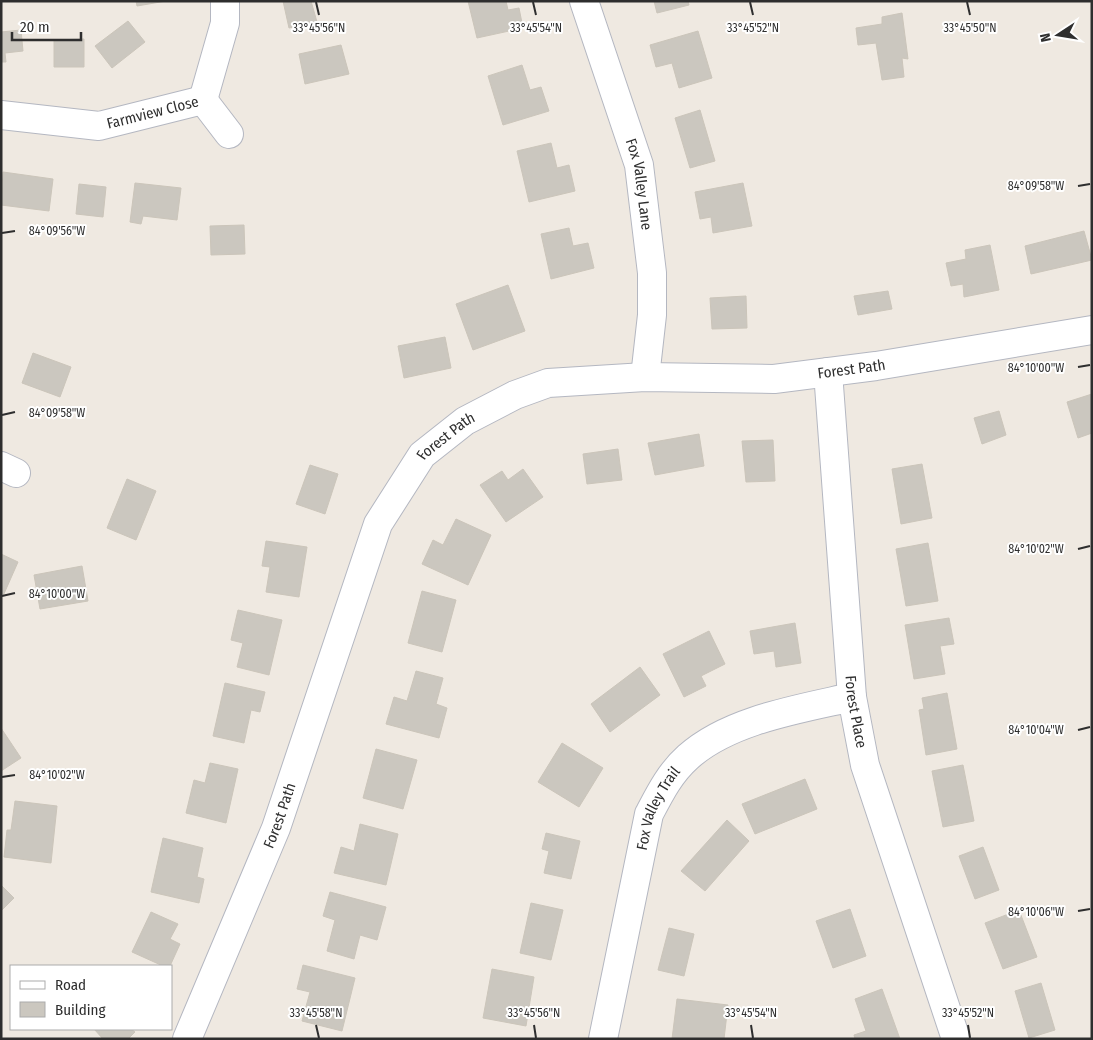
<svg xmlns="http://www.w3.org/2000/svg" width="1093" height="1040" viewBox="0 0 1093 1040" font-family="'Fira Sans Condensed',sans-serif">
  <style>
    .building { fill: #cbc7bf; stroke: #cbc5ba }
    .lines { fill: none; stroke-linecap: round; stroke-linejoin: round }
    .minor-casing { stroke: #b4b7c1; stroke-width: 30 }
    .minor { stroke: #fff; stroke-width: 28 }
    .ticks { fill: none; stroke: #2e2e2e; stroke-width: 2 }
    .labels { text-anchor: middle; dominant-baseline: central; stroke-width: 4; stroke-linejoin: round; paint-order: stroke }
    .street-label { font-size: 15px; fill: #2e2e2e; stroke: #fff }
    .ticks-label { font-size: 12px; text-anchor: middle; fill: #2e2e2e; stroke: #fff; stroke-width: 4; stroke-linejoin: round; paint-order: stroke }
  </style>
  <rect width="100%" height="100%" fill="#efe9e1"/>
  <!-- building -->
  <g class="building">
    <polygon points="136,1 166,1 137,6"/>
    <polygon points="283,1 311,1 317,22 289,28"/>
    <polygon points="468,1 506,1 508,10 519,8 523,28 477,38"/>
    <polygon points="654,1 688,1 689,5 657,13"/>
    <polygon points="902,13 908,59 902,58 904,77 882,80 876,43 858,45 856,28 882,24 882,17"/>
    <polygon points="128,21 145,42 112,68 95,46"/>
    <polygon points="21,30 23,51 5,53 6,62 1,62 1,32"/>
    <polygon points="698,31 712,78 679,88 672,63 656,67 650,45"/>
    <polygon points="84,39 84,67 54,67 54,40"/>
    <polygon points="341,45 349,74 305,84 299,54"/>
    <polygon points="522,65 530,90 541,87 549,111 503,125 488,76"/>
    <polygon points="700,110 715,161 690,168 675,118"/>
    <polygon points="551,143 557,168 569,165 575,191 529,202 517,151"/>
    <polygon points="3,172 53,179 49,211 1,205"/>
    <polygon points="135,183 181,188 177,220 143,216 141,224 130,222"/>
    <polygon points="743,183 752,226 713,233 711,217 700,219 695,192"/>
    <polygon points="79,184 106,187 103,217 76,214"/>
    <polygon points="244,225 245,254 211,255 210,226"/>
    <polygon points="569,228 573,246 588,243 594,268 551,279 541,234"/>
    <polygon points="1084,231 1092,260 1031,274 1025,246"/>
    <polygon points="990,245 999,290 964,297 963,284 951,286 946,263 966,259 965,250"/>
    <polygon points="508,285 525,331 473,350 456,304"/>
    <polygon points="888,291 892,309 858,315 854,296"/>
    <polygon points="746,296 747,328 712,329 710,298"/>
    <polygon points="445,337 451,368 404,378 398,346"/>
    <polygon points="33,353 71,367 60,397 22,383"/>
    <polygon points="1092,394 1092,433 1078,438 1067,402"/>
    <polygon points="999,411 1006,435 982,444 974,418"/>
    <polygon points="699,434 704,466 655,475 648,443"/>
    <polygon points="773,440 775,481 746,482 742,441"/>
    <polygon points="618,449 622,480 587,484 583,454"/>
    <polygon points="922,464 932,518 901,524 892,469"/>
    <polygon points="310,465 338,474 325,514 296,504"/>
    <polygon points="523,469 543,497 506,522 480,485 502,471 508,480"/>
    <polygon points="127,479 156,491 136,540 107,528"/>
    <polygon points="456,519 491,535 468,585 422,564 433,540 443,545"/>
    <polygon points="266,541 307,547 299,597 266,592 270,567 262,566"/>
    <polygon points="928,543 938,601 906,606 896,549"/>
    <polygon points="1,554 18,562 3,596 1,596"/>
    <polygon points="82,566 88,601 40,609 34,575"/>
    <polygon points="422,591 456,600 442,652 408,643"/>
    <polygon points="238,610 282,620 269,675 237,667 243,643 231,640"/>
    <polygon points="949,618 954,644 940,646 945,674 914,679 905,625"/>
    <polygon points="795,623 801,663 776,667 774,651 754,654 750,631"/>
    <polygon points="709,631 725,664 701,676 706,686 684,697 663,654"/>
    <polygon points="640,667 660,695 610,732 591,704"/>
    <polygon points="416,671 443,678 436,704 447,708 439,738 386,724 394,697 407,701"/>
    <polygon points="225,683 265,692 260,712 251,710 244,743 213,736"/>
    <polygon points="947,693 957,749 926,755 919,710 924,709 922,698"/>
    <polygon points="1,728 21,758 1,771"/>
    <polygon points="562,743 603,768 579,807 538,782"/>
    <polygon points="376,749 417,760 403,809 363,798"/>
    <polygon points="210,763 238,769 226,823 186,813 194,780 205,783"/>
    <polygon points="963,765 974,821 943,827 932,771"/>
    <polygon points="805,779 817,809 755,834 742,804"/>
    <polygon points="15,801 57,806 51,863 4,857 7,830 11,830"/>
    <polygon points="727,820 749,841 705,891 681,871"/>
    <polygon points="360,824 398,834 386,885 334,873 341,847 354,851"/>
    <polygon points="546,833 580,841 571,879 544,873 549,851 542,849"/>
    <polygon points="163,838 203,848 197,877 204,879 199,903 151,892"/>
    <polygon points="983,847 999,890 975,899 959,856"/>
    <polygon points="1,885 14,898 1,911"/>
    <polygon points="330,892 386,907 377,940 360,935 354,959 327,951 335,920 323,916"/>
    <polygon points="531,903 563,910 551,960 520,953"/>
    <polygon points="850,909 866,956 833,968 816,921"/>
    <polygon points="1019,910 1037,957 1003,969 985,923"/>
    <polygon points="151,912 178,924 170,939 180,944 170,966 163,966 132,952"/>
    <polygon points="669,928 694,934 684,976 658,970"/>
    <polygon points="303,965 355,978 342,1031 302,1021 310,992 297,989"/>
    <polygon points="492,969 534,977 526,1026 483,1018"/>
    <polygon points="1041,983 1055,1030 1029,1038 1015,991"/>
    <polygon points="882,989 900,1039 855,1039 854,1035 866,1031 855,999"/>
    <polygon points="677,999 728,1005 724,1039 672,1039"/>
    <polygon points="94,1029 131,1029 135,1032 128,1039 103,1039"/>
  </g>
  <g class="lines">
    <!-- minor casing -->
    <g class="minor-casing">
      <g id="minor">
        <path id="s1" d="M584 1 639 165 652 273V315L645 377"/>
        <polyline points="203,100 225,23 225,1"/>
        <polyline points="203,100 229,134"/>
        <path id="s2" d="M1 115 99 126 203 100"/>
        <path id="s3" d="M828 372 852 697 865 765 956 1039"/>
        <polyline points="1,466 16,473"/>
        <path id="s4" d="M187 1039 276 828 378 524 422 455 465 421 515 395 548 383 645 377 774 379 876 366 1092 330"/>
        <path id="s5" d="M603 1039 649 814C660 793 670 773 688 757 729 720 799 709 852 697"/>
      </g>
    </g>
    <!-- minor -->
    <use href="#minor" class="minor"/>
  </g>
  <!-- ticks -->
  <path class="ticks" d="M316 2 319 15M533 2 536 15M750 2 753 15M967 2 970 15M1078 186 1090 184M2 233 15 231M1078 367 1090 365M2 415 15 412M1078 549 1090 546M2 596 15 593M1078 730 1090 727M2 777 15 775M1078 911 1090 909M316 1025 319 1038M534 1025 536 1038M751 1025 753 1038M968 1025 970 1038"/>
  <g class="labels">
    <!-- street labels -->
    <g class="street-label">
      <text stroke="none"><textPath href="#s2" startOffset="154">Farmview Close</textPath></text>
      <text stroke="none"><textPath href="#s1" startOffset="192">Fox Valley Lane</textPath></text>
      <text stroke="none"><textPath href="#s4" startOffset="1082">Forest Path</textPath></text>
      <text stroke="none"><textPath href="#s4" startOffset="662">Forest Path</textPath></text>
      <text stroke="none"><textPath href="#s3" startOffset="341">Forest Place</textPath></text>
      <text stroke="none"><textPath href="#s5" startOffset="238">Fox Valley Trail</textPath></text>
      <text stroke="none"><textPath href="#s4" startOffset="242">Forest Path</textPath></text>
    </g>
  </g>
  <g class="ticks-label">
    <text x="319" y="32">33°45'56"N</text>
    <text x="536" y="32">33°45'54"N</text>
    <text x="753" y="32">33°45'52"N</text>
    <text x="970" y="32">33°45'50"N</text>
    <text x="1036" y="190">84°09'58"W</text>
    <text x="57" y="235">84°09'56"W</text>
    <text x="1036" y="372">84°10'00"W</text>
    <text x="57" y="417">84°09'58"W</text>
    <text x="1036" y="553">84°10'02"W</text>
    <text x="57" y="598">84°10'00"W</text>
    <text x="1036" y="734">84°10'04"W</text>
    <text x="57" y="779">84°10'02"W</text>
    <text x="1036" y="916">84°10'06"W</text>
    <text x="316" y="1017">33°45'58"N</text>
    <text x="534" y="1017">33°45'56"N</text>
    <text x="751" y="1017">33°45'54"N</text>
    <text x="968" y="1017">33°45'52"N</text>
  </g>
  <!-- border -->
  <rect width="1093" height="1040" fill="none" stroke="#2e2e2e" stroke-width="5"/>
  <!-- legend -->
  <rect x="10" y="965" width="162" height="65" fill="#ffffff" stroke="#ababab"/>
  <rect x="20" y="981" width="25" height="8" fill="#ffffff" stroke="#ababab"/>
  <text x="55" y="990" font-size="15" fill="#2e2e2e">Road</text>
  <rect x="20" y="1002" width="25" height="15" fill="#cbc7bf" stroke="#ababab"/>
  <text x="55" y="1015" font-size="15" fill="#2e2e2e">Building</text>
  <!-- north arrow -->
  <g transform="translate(1058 35) rotate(258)" stroke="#ffffff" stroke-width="4" paint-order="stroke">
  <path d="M0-4L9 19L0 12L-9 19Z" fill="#2e2e2e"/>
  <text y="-8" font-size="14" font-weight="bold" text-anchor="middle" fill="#2e2e2e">N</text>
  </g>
  <!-- scale -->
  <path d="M12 32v8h69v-8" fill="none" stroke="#2e2e2e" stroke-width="2.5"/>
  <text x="20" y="32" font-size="15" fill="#2e2e2e" stroke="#ffffff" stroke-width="4" paint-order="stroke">20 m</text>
</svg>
